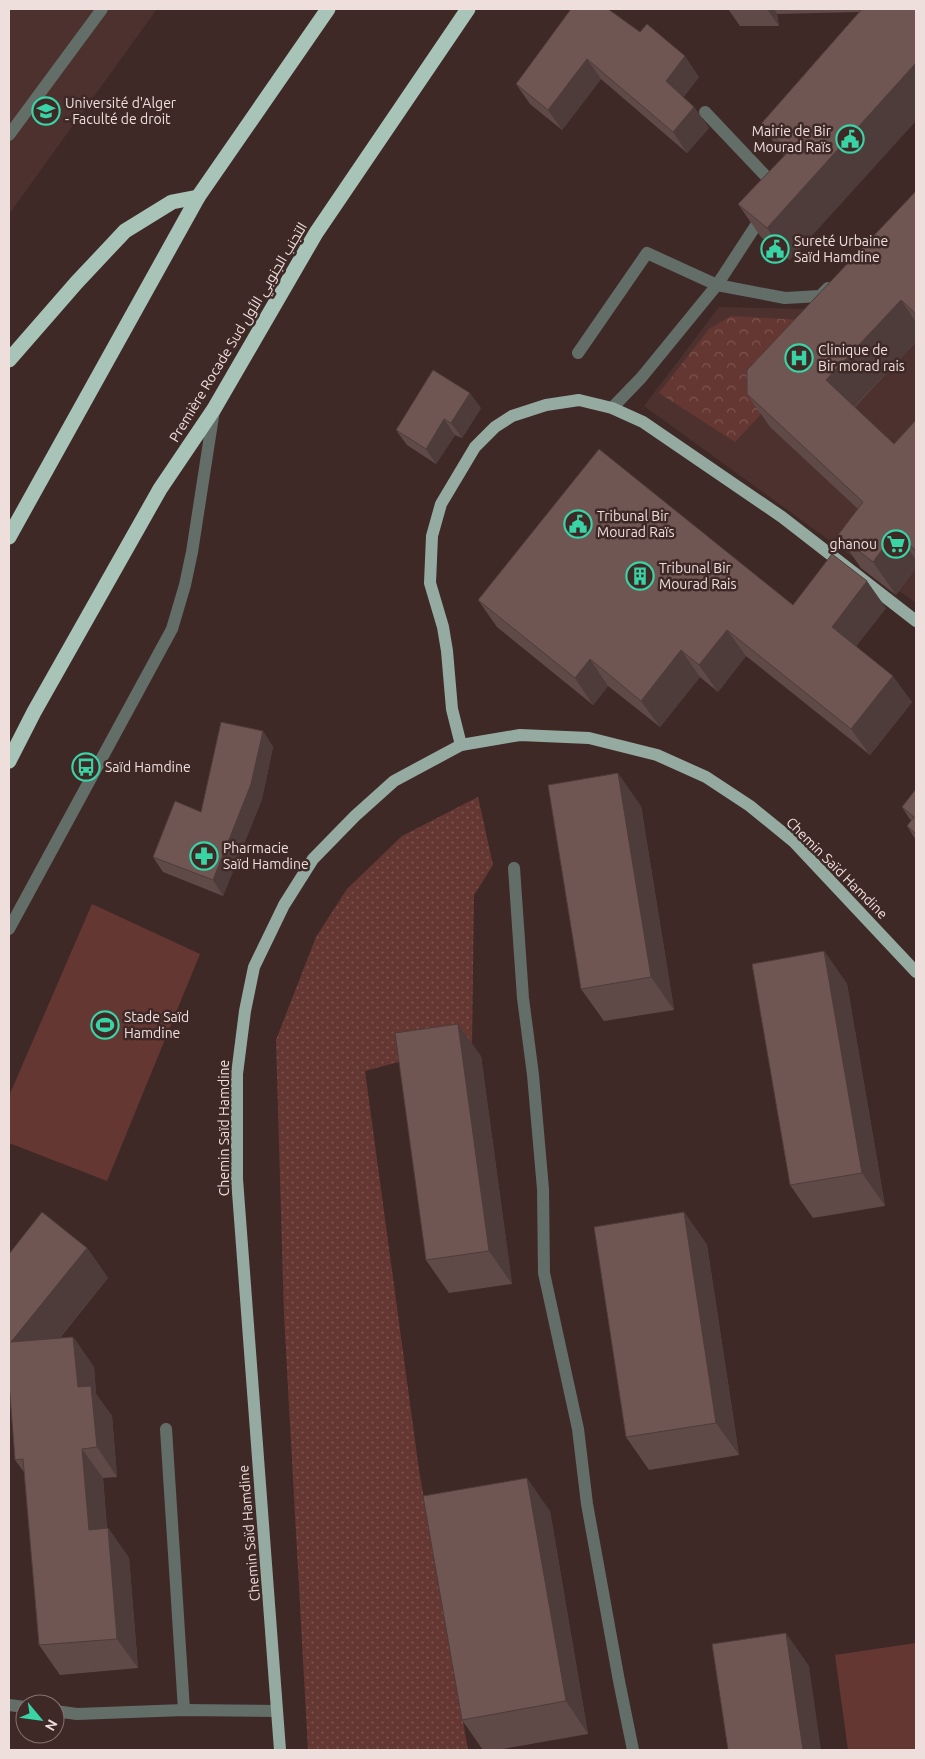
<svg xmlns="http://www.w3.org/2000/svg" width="925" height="1759" viewBox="0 0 925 1759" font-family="Ubuntu,Cairo,sans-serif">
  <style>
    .built { fill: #4d312e }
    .grass { fill: url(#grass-dots) }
    .forest { fill: url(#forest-crowns) }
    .garden { fill: #653732 }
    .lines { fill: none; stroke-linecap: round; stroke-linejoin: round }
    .minor { stroke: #636e69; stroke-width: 12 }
    .major { stroke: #95aba2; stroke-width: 12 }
    .highway { stroke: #a8c4b8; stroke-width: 15 }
    .wall { fill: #5f4a47 }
    .shaded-wall { fill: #4e3c3a }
    .building { fill: #6f5653; stroke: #4e3c3a }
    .labels { text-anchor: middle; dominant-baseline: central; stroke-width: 5; stroke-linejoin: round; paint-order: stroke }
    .poi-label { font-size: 14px; fill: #eedfdd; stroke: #3f2927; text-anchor: start }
    .street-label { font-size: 14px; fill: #eedfdd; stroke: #3f2927 }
  </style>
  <defs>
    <pattern id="grass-dots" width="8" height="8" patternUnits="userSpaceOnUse" patternTransform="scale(1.25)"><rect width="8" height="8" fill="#653732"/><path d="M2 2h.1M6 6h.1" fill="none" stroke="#7b544f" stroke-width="1.8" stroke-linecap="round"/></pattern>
    <pattern id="forest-crowns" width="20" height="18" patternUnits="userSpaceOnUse" patternTransform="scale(1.25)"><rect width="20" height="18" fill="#653732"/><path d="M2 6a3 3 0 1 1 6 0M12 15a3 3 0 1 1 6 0" fill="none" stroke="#7b544f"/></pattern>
  </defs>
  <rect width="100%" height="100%" fill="#3f2927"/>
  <!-- built -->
  <g class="built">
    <polygon points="9,9 157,9 9,214"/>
    <polygon points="916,207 916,603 644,406 719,307 815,309"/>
  </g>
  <!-- grass -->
  <polygon class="grass" points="478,797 493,865 474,895 472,1042 365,1071 419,1470 468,1750 308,1750 284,1315 276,1040 316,937 347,889 402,836"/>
  <!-- forest -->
  <polygon class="forest" points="731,316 801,320 831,339 735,442 659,393 709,329"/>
  <!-- garden -->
  <g class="garden">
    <polygon points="92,904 200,954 107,1181 9,1143 9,1096"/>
    <polygon points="916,1643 916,1750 848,1750 835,1655"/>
  </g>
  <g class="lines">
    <!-- minor -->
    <g class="minor">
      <polyline points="705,112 777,188"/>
      <polyline points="9,135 102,9"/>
      <polyline points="764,213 717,285 785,298 820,296 828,288"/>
      <polyline points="578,353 647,253 717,285 641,378 612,408"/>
      <polyline points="514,868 523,998 533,1075 543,1189 544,1273 578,1429 587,1504 619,1681 633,1750"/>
      <polyline points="9,929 172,629 185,585 192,552 214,410"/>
      <polyline points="166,1429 184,1710"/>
      <polyline points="9,1705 25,1707"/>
      <polyline points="55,1711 77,1714 184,1710 277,1711"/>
    </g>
    <!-- major -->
    <g class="major">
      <polyline points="461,745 452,709 447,651 443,627 430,583 432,536 441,504 475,447 495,427 512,416 546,405 579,400 612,408 643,422 782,517 916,621"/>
      <polyline points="280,1750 237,1179 237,1074 245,1011 254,967 284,905 313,859 355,816 394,781 461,745 520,735 589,738 657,755 706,777 750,806 793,841 916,972"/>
    </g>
    <!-- highway -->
    <g class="highway">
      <polyline points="9,360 77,282 125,231 172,202 198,197"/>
      <polyline points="9,537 198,197 328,9"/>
      <polyline points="9,761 34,712 160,489 214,409 316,233 468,9"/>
    </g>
  </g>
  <!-- wall -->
  <g class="wall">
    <polygon points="571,9 699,77 683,97 694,107 709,128 687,153 601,79 562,130 530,104 516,84"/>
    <polygon points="728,9 916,9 790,260 761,237 738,204 784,156 761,124 859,12 777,14 779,26 740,26"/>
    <polygon points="916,191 916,342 855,407 894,444 916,420 916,568 896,595 861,568 838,535 858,509 770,427 747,394"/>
    <polygon points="481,408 462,438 455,435 436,464 407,445 396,430"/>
    <polygon points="478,600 793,605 886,608 856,646 912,702 870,755 746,656 718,692 700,677 660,727 608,686 593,705 497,627"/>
    <polygon points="263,731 273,747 262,799 223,896 163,872 153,857 201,812"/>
    <polygon points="916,789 916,840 907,826 911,821 902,807"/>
    <polygon points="641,806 674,1010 604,1021 581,989"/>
    <polygon points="824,951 847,984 885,1206 813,1218 790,1185"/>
    <polygon points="481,1056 512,1284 449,1293 426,1260"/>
    <polygon points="684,1212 707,1245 739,1455 649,1470 626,1437"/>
    <polygon points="87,1248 108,1278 60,1338 73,1337 94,1367 96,1394 112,1416 117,1477 103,1478 107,1528 108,1528 129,1558 138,1668 60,1675 39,1645 24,1472 15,1460"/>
    <polygon points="550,1511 588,1734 497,1750 483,1750 462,1720"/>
  </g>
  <!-- shaded-wall -->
  <g class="shaded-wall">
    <polygon points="767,9 774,9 777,14 779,26"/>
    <polygon points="685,56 699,77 680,102 666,81"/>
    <polygon points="587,59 601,79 562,130 548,110"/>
    <polygon points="916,63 916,121 790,260 767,228"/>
    <polygon points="694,107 709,128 687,153 673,132"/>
    <polygon points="901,300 916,322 916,342 849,412 826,380"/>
    <polygon points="470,393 481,408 462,438 451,423"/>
    <polygon points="444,419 455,435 436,464 426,449"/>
    <polygon points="896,531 916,560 916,568 896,595 873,562"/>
    <polygon points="867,581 886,608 851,653 832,627"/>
    <polygon points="727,630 746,656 718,692 699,665"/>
    <polygon points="681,650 700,677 660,727 641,701"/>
    <polygon points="590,659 608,686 593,705 575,678"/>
    <polygon points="893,676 912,702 870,755 851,729"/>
    <polygon points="263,731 273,747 262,799 223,896 213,880"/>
    <polygon points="618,773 641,806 674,1010 651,977"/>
    <polygon points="824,951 847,984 885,1206 862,1173"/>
    <polygon points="458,1024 481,1056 512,1284 489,1251"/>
    <polygon points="684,1212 707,1245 739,1455 716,1423"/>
    <polygon points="87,1248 108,1278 32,1372 11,1342"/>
    <polygon points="73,1337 94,1367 96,1394 112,1416 117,1477 97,1447 78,1387"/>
    <polygon points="82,1449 103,1478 109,1559 89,1530"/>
    <polygon points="527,1478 550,1511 588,1734 566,1701"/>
    <polygon points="108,1528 129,1558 138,1668 117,1639"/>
    <polygon points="786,1633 809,1666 821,1750 803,1750"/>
  </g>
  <!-- building -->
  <g class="building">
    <polygon points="571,9 608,9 640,32 647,24 685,56 666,81 694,107 673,132 587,59 548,110 516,84"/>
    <polygon points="862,9 916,9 916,63 767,228 738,204 789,151 761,124"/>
    <polygon points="916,191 916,314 901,300 826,380 894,444 916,420 916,551 896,531 873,562 838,535 863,502 747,394 747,370"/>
    <polygon points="433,370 470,393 451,423 444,419 426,449 396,430"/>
    <polygon points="599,449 793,605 832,554 867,581 832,627 893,676 851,729 727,630 699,665 681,650 641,701 590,659 575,678 478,600"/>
    <polygon points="221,722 263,731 251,784 213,880 153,857 175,801 201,812"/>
    <polygon points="618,773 651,977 581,989 548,785"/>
    <polygon points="916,789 916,834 907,826 914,817 902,807"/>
    <polygon points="824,951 862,1173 790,1185 752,964"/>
    <polygon points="458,1024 489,1251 426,1260 395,1033"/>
    <polygon points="42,1212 87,1248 11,1342 73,1337 78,1387 91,1386 97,1447 82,1449 89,1530 108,1528 117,1639 39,1645 23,1459 15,1460 9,1382 9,1254"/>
    <polygon points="684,1212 716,1423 626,1437 594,1227"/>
    <polygon points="527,1478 566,1701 462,1720 423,1496"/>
    <polygon points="786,1633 803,1750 728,1750 712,1644"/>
  </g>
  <!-- icons -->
  <defs>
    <g id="university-ring" transform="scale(1.4375)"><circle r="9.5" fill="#3f2927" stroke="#39d4a5" stroke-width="1.5"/><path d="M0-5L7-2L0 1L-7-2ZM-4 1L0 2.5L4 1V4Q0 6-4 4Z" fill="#39d4a5"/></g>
    <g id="civic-ring" transform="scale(1.4375)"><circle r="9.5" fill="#3f2927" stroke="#39d4a5" stroke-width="1.5"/><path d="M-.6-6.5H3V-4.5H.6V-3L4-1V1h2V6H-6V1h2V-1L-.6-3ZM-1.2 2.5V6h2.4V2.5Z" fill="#39d4a5"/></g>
    <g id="hospital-ring" transform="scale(1.4375)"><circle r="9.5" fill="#3f2927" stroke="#39d4a5" stroke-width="1.5"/><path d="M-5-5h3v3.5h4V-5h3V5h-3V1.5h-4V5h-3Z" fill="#39d4a5"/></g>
    <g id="supermarket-ring" transform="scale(1.4375)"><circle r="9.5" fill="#3f2927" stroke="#39d4a5" stroke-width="1.5"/><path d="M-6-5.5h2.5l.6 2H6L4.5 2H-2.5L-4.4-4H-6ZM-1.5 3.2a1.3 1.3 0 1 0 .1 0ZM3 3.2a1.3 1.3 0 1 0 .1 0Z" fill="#39d4a5"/></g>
    <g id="building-ring" transform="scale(1.4375)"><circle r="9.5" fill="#3f2927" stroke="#39d4a5" stroke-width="1.5"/><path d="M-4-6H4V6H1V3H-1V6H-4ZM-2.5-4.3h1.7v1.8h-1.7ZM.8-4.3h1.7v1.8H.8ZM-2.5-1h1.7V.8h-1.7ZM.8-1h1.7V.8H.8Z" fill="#39d4a5"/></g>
    <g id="bus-ring" transform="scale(1.4375)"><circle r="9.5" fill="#3f2927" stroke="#39d4a5" stroke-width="1.5"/><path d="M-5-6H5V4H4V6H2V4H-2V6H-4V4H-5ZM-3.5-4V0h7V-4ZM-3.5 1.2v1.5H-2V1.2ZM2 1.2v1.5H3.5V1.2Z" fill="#39d4a5"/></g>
    <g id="pharmacy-ring" transform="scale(1.4375)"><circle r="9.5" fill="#3f2927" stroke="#39d4a5" stroke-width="1.5"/><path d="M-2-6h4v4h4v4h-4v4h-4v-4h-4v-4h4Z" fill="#39d4a5"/></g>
    <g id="stadium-ring" transform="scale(1.4375)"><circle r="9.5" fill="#3f2927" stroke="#39d4a5" stroke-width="1.5"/><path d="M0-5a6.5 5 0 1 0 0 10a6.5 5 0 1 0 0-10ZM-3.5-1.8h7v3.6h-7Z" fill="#39d4a5"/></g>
  </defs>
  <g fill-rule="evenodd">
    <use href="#university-ring" x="46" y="111"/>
    <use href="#civic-ring" x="850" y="139"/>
    <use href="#civic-ring" x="775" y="249"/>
    <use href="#hospital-ring" x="799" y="358"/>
    <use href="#civic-ring" x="578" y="524"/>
    <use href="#supermarket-ring" x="896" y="544"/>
    <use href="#building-ring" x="640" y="576"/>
    <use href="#bus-ring" x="86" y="767"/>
    <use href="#pharmacy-ring" x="204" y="856"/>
    <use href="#stadium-ring" x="105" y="1025"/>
  </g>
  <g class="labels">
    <!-- poi labels -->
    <g class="poi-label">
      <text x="65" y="103">Université d'Alger<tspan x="65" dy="16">- Faculté de droit</tspan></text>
      <text x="831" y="131" text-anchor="end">Mairie de Bir<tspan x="831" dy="16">Mourad Raïs</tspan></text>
      <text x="794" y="241">Sureté Urbaine<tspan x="794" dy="16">Saïd Hamdine</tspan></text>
      <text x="818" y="350">Clinique de<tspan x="818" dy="16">Bir morad rais</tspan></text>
      <text x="597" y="516">Tribunal Bir<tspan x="597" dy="16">Mourad Raïs</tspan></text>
      <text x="877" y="544" text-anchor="end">ghanou</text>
      <text x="659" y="568">Tribunal Bir<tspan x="659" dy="16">Mourad Rais</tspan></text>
      <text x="105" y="767">Saïd Hamdine</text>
      <text x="223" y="848">Pharmacie<tspan x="223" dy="16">Saïd Hamdine</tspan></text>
      <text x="124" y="1017">Stade Saïd<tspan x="124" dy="16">Hamdine</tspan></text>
    </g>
    <!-- street labels -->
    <g class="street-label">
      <text transform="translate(238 332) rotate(-59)">Première Rocade Sud التجنب الجنوبي الأول</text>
      <text transform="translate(837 868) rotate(45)">Chemin Saïd Hamdine</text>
      <text transform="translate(224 1128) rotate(-90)">Chemin Saïd Hamdine</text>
      <text transform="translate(249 1533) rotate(-95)">Chemin Saïd Hamdine</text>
    </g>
  </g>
  <!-- border -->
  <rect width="925" height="1759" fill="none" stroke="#eedfdd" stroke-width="20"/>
  <!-- north arrow -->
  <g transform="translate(40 1719) rotate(119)"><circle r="24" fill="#3f2927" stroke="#857270"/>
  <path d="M0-4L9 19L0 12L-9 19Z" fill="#39d4a5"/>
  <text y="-8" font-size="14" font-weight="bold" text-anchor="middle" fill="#eedfdd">N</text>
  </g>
</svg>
